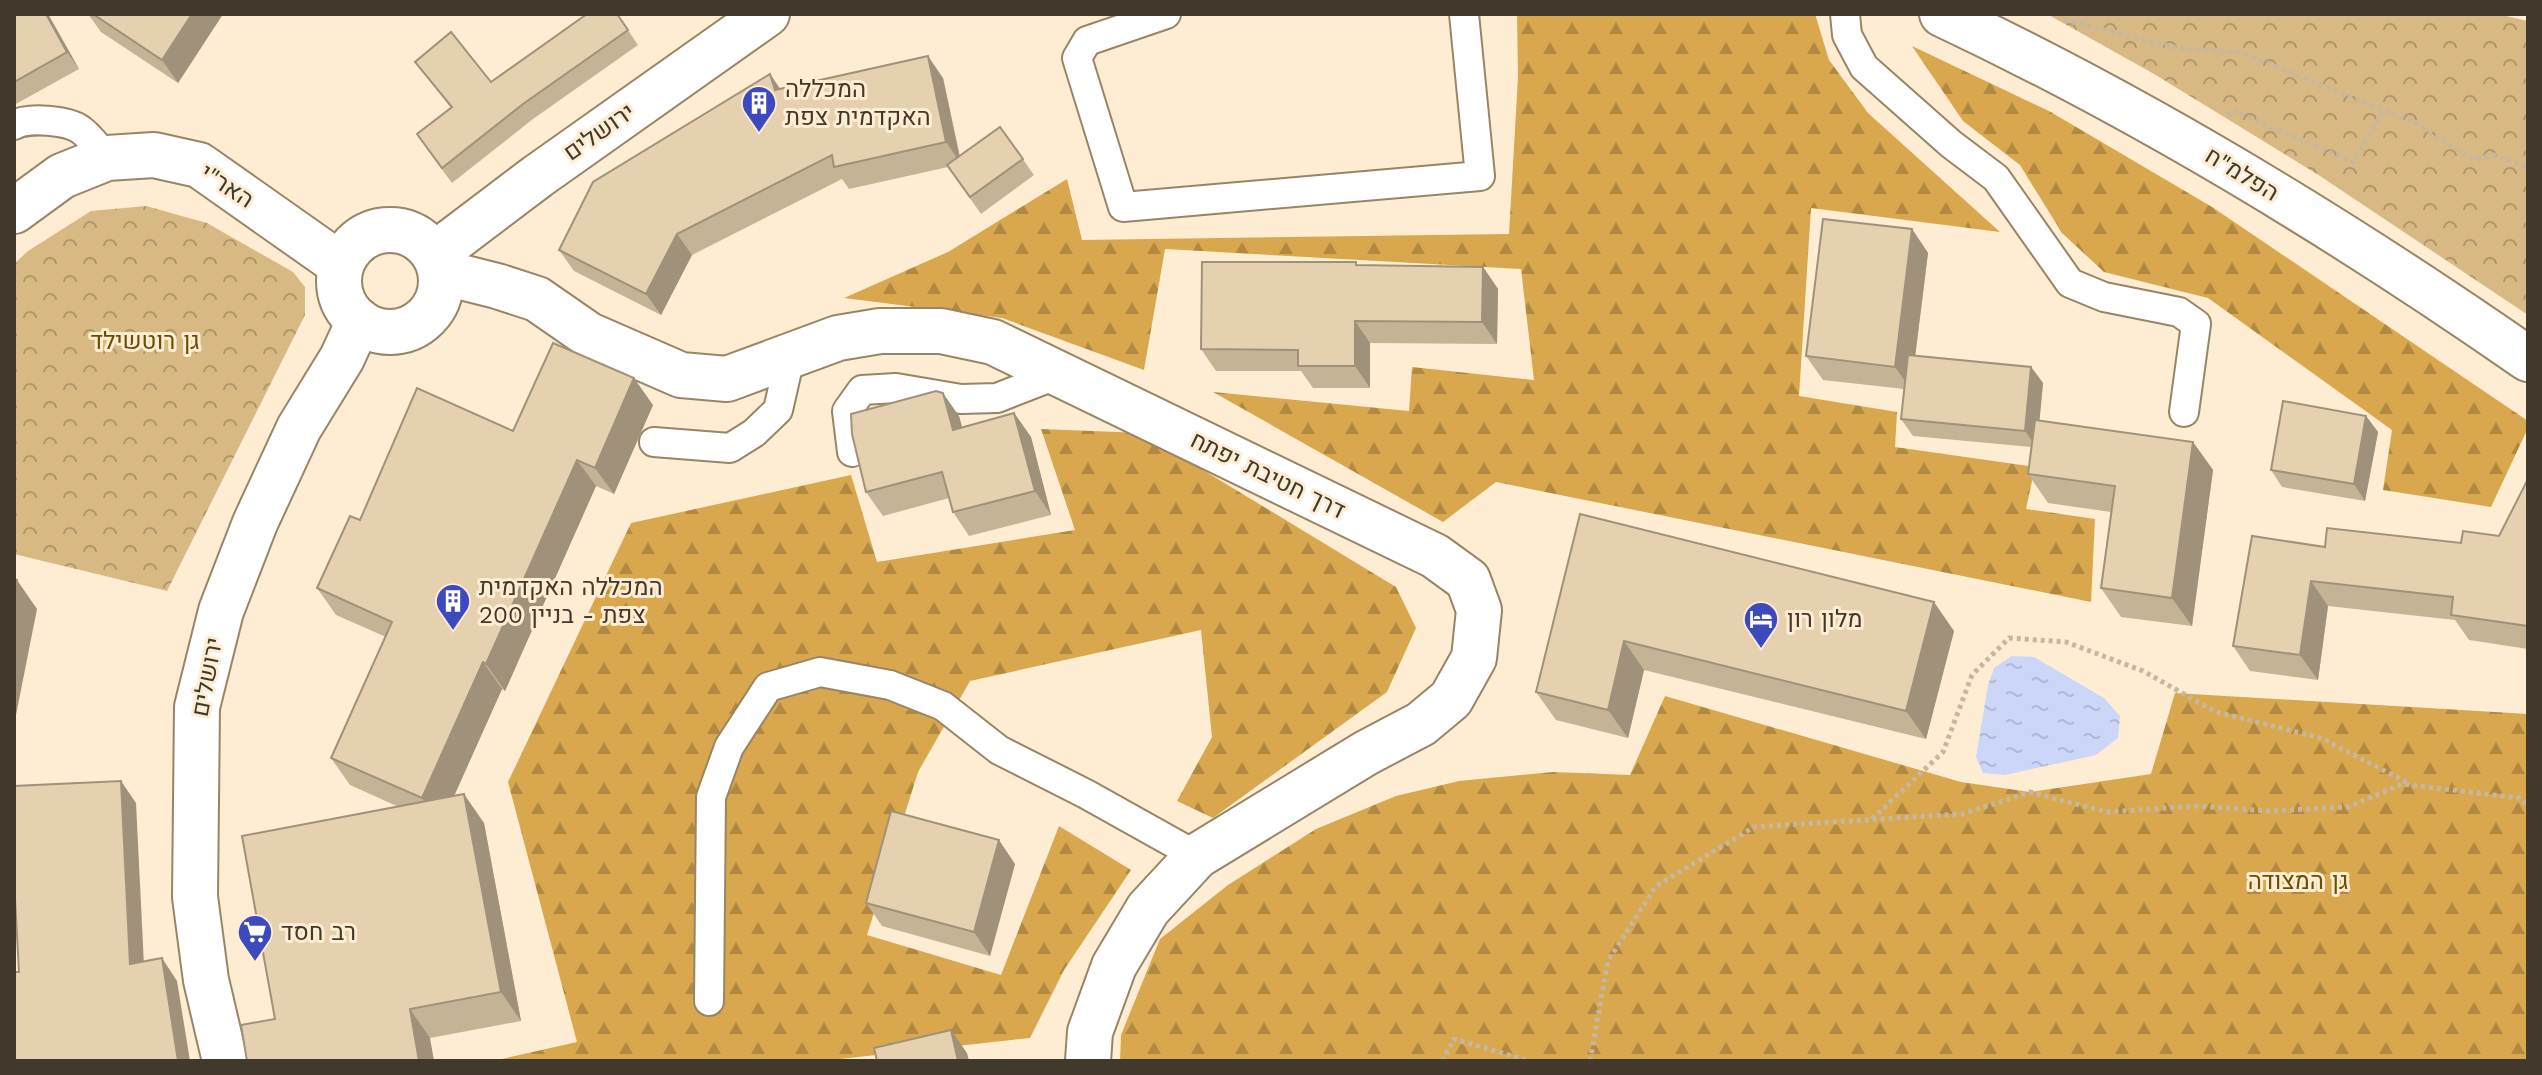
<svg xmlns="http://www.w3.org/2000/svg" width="2542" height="1075" viewBox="0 0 2542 1075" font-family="'Work Sans',Heebo,sans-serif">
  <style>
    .forest { fill: url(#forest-firs) }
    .park { fill: url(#park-crowns) }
    .water { fill: url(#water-ripples) }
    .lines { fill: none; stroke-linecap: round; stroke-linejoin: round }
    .lane-casing { stroke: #988566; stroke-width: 32 }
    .street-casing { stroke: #988566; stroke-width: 48 }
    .path { stroke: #c5b7a0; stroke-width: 5; stroke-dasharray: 4 4; stroke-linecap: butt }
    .lane { stroke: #fff; stroke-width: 28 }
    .street { stroke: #fff; stroke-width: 44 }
    .wall { fill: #c5b396 }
    .shaded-wall { fill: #a0927a }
    .building { fill: #e5d0af; stroke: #a0927a; stroke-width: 2 }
    .labels { text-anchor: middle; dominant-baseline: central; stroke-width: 6; stroke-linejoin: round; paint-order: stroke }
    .poi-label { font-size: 24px; fill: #41392b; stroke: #feedd2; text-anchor: start }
    .street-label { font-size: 24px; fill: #41392b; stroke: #feedd2 }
    .park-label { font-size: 24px; fill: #6e4d02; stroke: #feedd2 }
  </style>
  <defs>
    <pattern id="forest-firs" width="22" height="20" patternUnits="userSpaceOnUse" patternTransform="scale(2)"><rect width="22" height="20" fill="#d9a74d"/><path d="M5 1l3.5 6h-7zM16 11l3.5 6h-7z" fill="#b28940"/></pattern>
    <pattern id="park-crowns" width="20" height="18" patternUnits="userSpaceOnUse" patternTransform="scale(2)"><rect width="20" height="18" fill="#d9b983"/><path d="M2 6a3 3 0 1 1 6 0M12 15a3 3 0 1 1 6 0" fill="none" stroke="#b2976b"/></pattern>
    <pattern id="water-ripples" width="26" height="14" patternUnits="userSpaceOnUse" patternTransform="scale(2)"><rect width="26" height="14" fill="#ccd6f8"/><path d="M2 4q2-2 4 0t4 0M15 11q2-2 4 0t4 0" fill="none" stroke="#b0b8d5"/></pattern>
  </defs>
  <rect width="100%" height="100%" fill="#feedd2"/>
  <!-- forest -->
  <g class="forest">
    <polygon points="1517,14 1815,14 1829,60 1868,113 2000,232 1811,208 1799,396 1897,412 1895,447 2035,467 2026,509 2095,519 2091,602 1496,482 1443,522 1213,392 1409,411 1412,367 1534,380 1521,269 1165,249 1144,370 1002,318 844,298 948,252 1067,179 1082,240 1509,234 1518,77"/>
    <polygon points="1912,46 2049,111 2212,207 2528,421 2528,428 2491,507 2383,490 2392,430 2208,298 2104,272 2062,233 2020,165 1963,121"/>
    <polygon points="1041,429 1142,433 1396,587 1416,628 1387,692 1213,818 1177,801 1212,737 1201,630 970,681 918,772 867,935 1001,975 1059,826 1131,870 1064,970 1030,1038 822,1061 493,1061 577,1042 508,782 631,523 851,475 877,562 1075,530"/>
    <polygon points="2175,693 2528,714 2528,1061 1120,1061 1121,1035 1160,939 1228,885 1316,829 1396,796 1459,781 1553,772 1630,775 1665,696 1961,782 2030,792 2151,774"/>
  </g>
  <!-- park -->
  <g class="park">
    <polygon points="2047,14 2497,14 2528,21 2528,315 2320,176 2154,74"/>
    <polygon points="146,206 207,223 293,272 305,287 305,315 167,591 14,554 14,264 28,251 91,211"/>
  </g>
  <!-- water -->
  <polygon class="water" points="2012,656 2034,657 2104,698 2120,716 2118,738 2096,755 2005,775 1983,773 1976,757 1988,685 1994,668"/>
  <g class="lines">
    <!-- lane casing -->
    <g class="lane-casing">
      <g id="lane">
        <polyline points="1166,14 1087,41 1077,58 1123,207 1480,176 1464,14"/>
        <polyline points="1845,14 1847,35 1864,67 1951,144 1996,178 2070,283 2104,297 2179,312 2196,324 2184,412"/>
        <path d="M14 125C28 117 68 120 81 130 91 137 99 150 107 158"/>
        <polyline points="654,442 730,448 754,433 778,410 790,357"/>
        <polyline points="852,452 847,411 862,390 896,388 961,399 997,398 1061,373"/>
        <polyline points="709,1001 711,797 729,747 768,687 820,672 890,685 943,706 999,750 1086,794 1197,856"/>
      </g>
    </g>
    <!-- street casing -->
    <g class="street-casing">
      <g id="street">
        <path d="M1942 14C2148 111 2341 229 2528 359"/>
        <polyline points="14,211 62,176 107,158 154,155 199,165 341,265"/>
        <circle cx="390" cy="281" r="51"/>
        <polyline points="435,254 538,176 767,14"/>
        <polyline points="441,272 497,286 537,299 589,335 681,375 727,379 838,338 880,331 941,331 993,342 1435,556 1468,580 1479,610 1474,658 1451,699 1421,724 1366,753 1197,856 1148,909 1114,966 1090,1032 1088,1061"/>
        <polyline points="225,1061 206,980 195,897 197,707 221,611 255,523 299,428 342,358 359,321"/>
      </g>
    </g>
    <!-- path -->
    <g class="path">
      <polyline points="2064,20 2176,48 2242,53 2415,123 2473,159 2496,155 2528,168"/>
      <polyline points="2082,24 2088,14"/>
      <polyline points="2228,115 2232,110 2353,162 2384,110"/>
      <polyline points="1872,819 1943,752 1972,675 2009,638 2066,642 2143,671 2216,712 2321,738 2408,783"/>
      <polyline points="1442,1061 1454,1039 1530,1061"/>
      <polyline points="1590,1061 1608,961 1656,886 1754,827 1962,814 2030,792 2107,812 2197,806 2269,811 2349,807 2402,784 2519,798 2528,806"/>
    </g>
    <!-- lane -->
    <use href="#lane" class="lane"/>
    <!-- street -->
    <use href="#street" class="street"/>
  </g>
  <!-- wall -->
  <g class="wall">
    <polygon points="14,14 48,14 79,69 14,105"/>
    <polygon points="88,14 223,14 178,83 101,32"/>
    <polygon points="617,14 638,45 533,119 452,183 427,149 451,108 415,62 491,82"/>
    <polygon points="770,74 780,89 943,78 960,156 1000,127 1034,175 981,214 948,167 849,189 842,179 692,255 661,315 574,271 559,250"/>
    <polygon points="1912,229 1928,253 1915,356 2031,367 2043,383 2039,421 2193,442 2213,470 2192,626 2121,617 2101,588 2111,512 2048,503 2028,474 2031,447 1913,436 1901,419 1904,389 1823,380 1806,356"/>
    <polygon points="1358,265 1483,267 1498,289 1497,344 1370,343 1370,388 1313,388 1301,371 1216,371 1201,349"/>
    <polygon points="653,405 614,494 596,486 505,691 502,689 454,796 484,823 521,1021 430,1038 275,1019 399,807 350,785 331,758 386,637 336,615 317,588 360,520 513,431"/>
    <polygon points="1014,413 1031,437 1051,515 969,536 953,512 949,498 883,516 866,492 959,416 962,427"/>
    <polygon points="2366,416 2378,432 2365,501 2282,487 2271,470"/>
    <polygon points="2528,479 2528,649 2469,640 2455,620 2328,606 2318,680 2250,671 2233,646 2325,547 2461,543 2499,536"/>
    <polygon points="1580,514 1954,631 1926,739 1644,670 1628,738 1556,720 1536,692"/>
    <polygon points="1015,864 990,956 882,926 866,903"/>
  </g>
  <!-- shaded-wall -->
  <g class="shaded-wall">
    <polygon points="46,14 48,14 79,69 67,52"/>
    <polygon points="192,14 223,14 178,83 162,60"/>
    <polygon points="928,56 943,78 961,164 946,142"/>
    <polygon points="770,74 785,96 775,90"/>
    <polygon points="1912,229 1928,253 1911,390 1895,367"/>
    <polygon points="677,234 692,255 661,315 646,294"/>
    <polygon points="1483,267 1498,289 1497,344 1482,322"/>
    <polygon points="1355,321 1370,343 1370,388 1355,366"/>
    <polygon points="2031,367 2043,383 2037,448 2025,431"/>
    <polygon points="634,378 653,405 614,494 595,468"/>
    <polygon points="943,393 959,416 969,453 953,430"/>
    <polygon points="1014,413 1031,437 1051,515 1035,491"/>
    <polygon points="2366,416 2378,432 2365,501 2354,484"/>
    <polygon points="2193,442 2213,470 2192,626 2172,598"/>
    <polygon points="577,460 596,486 505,691 486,664"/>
    <polygon points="17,580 37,609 16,715 14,712 14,595"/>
    <polygon points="2311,581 2328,606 2318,680 2300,655"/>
    <polygon points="1934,602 1954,631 1926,739 1906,711"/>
    <polygon points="1624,641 1644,670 1628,738 1608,710"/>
    <polygon points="483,662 502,689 441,825 422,798"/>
    <polygon points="121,781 136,803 145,986 130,964"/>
    <polygon points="464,794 484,823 521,1021 501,992"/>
    <polygon points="999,840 1015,864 990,956 974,932"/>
    <polygon points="162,958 177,981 190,1061 178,1061"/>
    <polygon points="410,1009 430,1038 434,1061 419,1061"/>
    <polygon points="951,1030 967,1053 969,1061 958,1061"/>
  </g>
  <!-- building -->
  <g class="building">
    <polygon points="14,14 46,14 67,52 14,82"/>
    <polygon points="93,14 192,14 162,60"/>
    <polygon points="587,14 617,14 628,30 523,104 442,168 417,134 452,107 415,62 451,32 491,82"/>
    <polygon points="928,56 946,142 834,167 832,155 677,234 646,294 559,250 593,182 770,74 775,90"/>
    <polygon points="1000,127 1023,159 970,197 947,165"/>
    <polygon points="1823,219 1912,229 1895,367 1806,356"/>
    <polygon points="1202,262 1356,262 1356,265 1483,267 1482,322 1355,321 1355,366 1298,366 1298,350 1201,349"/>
    <polygon points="553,343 634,378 595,468 577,460 486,664 483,662 422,798 331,758 392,622 317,588 350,516 360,520 417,388 513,431"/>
    <polygon points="1908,355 2031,367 2025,431 1901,419"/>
    <polygon points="936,391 943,393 953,430 1014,413 1035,491 953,512 942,472 866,492 852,434 851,414"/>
    <polygon points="2283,401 2366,416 2354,484 2271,470"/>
    <polygon points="2035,420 2193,442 2172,598 2101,588 2115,486 2028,474"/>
    <polygon points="2528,479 2528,626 2451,615 2453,597 2311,581 2300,655 2233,646 2252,536 2325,547 2327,528 2461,543 2463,531 2499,536"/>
    <polygon points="1580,514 1934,602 1906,711 1624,641 1608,710 1536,692"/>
    <polygon points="14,579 17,580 14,595"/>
    <polygon points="121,781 130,964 162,958 178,1061 14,1061 14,972 19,972 14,881 14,786"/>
    <polygon points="464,794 501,992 410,1009 419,1061 247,1061 241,1025 275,1019 242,836"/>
    <polygon points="891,811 999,840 974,932 866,903"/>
    <polygon points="951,1030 958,1061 877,1061 874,1048"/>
  </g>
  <!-- icons -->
  <defs>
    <g id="building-pin" transform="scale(1.8)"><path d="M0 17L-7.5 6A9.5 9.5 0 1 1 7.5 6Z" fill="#3c4abd" stroke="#feedd2"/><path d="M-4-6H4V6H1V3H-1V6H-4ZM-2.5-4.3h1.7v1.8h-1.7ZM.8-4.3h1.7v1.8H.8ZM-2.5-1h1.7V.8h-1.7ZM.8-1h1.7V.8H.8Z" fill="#fff"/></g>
    <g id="hotel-pin" transform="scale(1.8)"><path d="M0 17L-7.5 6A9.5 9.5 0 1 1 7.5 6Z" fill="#3c4abd" stroke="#feedd2"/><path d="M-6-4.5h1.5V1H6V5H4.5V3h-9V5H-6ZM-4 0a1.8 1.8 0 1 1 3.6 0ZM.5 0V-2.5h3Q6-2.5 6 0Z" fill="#fff"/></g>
    <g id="supermarket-pin" transform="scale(1.8)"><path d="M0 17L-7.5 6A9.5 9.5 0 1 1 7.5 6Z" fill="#3c4abd" stroke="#feedd2"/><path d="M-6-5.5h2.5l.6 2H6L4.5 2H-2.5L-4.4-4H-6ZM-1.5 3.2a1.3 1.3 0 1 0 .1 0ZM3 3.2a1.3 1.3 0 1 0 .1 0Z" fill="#fff"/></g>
  </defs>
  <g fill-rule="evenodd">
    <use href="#building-pin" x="759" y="103"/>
    <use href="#building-pin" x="453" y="601"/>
    <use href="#hotel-pin" x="1761" y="619"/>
    <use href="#supermarket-pin" x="255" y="932"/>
  </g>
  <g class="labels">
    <!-- poi labels -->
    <g class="poi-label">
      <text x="785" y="89">המכללה<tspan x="785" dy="28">האקדמית צפת</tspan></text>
      <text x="479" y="587">המכללה האקדמית<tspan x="479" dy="28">צפת - בניין 200</tspan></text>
      <text x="1787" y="619">מלון רון</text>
      <text x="281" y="932">רב חסד</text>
    </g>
    <!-- street labels -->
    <g class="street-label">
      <text transform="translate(599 132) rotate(-35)">ירושלים</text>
      <text transform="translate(2242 174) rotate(31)">הפלמ"ח</text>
      <text transform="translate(227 186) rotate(33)">האר"י</text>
      <text transform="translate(1268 475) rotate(26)">דרך חטיבת יפתח</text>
      <text transform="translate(207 677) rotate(-79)">ירושלים</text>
    </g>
    <!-- park labels -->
    <g class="park-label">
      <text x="145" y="341">גן רוטשילד</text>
      <text x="2298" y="881">גן המצודה</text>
    </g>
  </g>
  <!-- border -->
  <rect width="2542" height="1075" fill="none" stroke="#41392b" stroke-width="32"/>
</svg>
